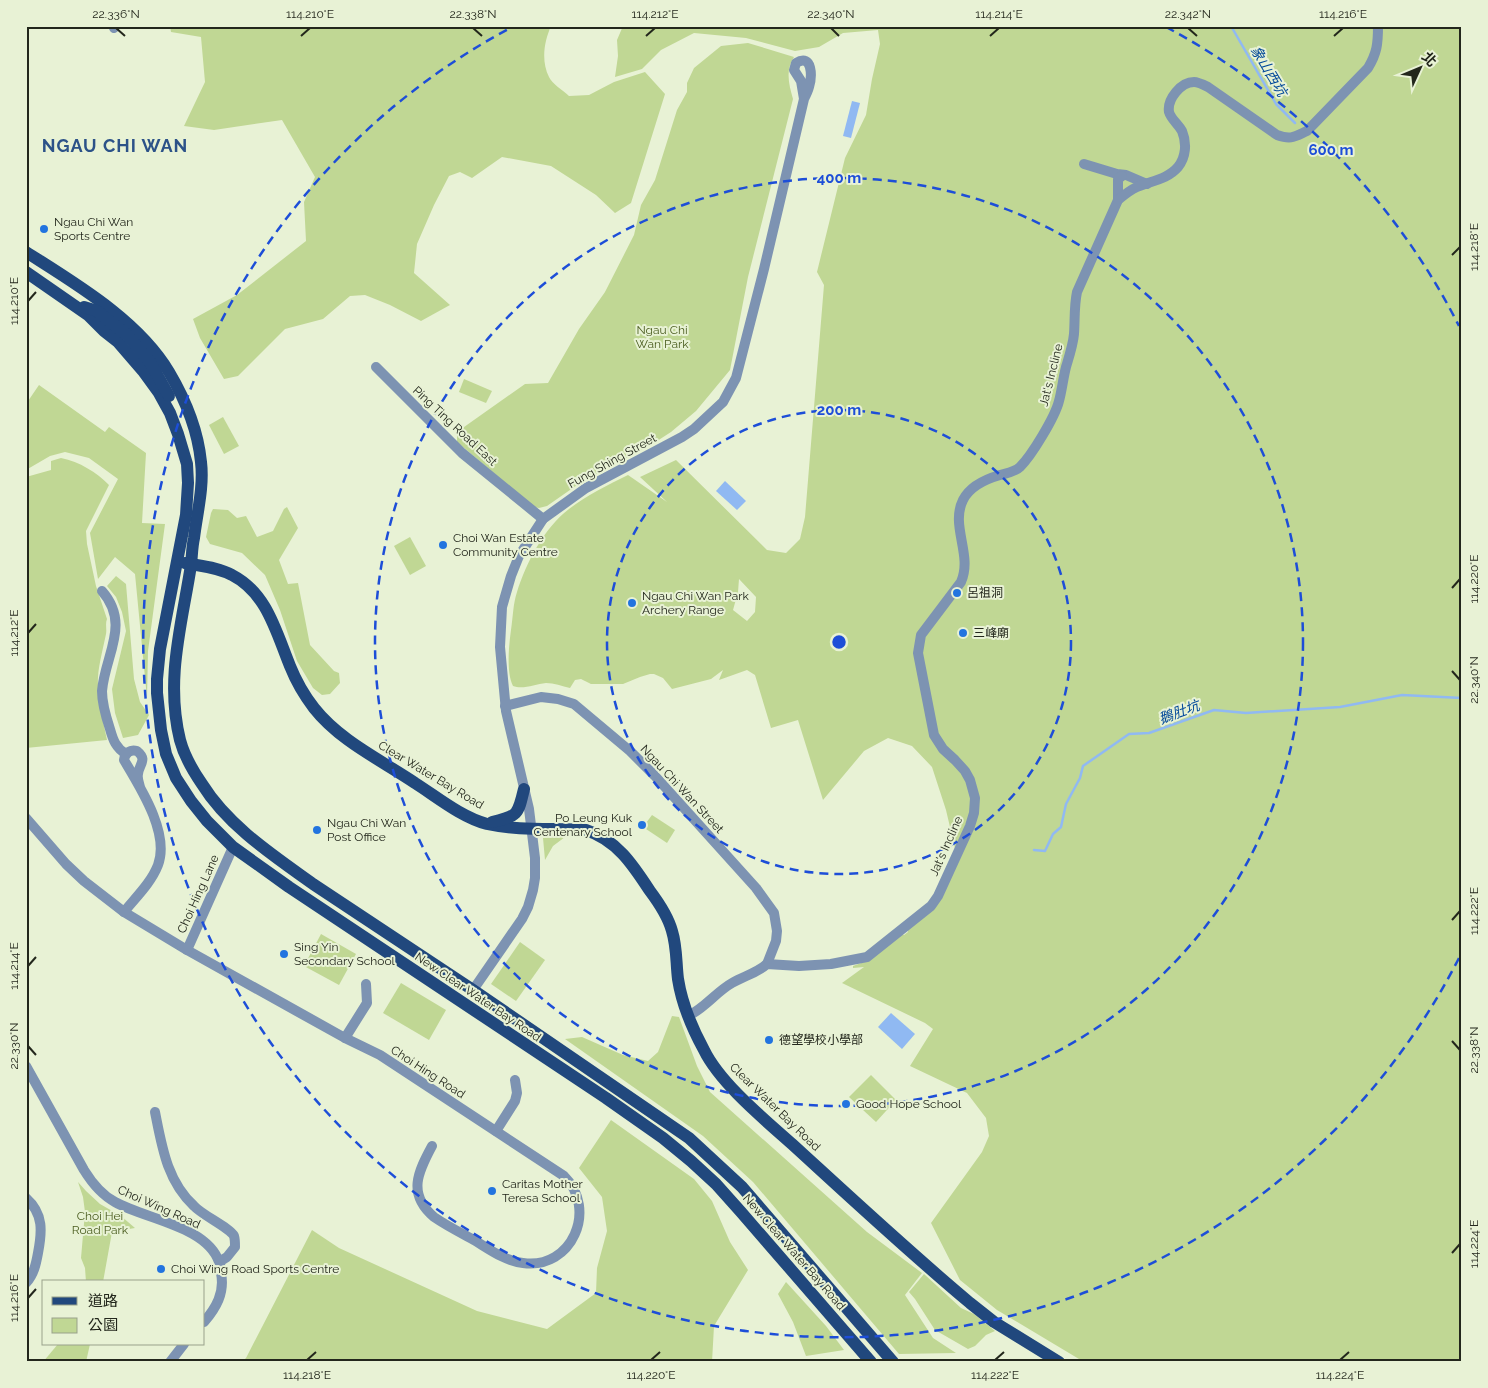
<svg xmlns="http://www.w3.org/2000/svg" width="1488" height="1388" viewBox="0 0 1488 1388" font-family="Raleway,'Noto Sans TC',sans-serif">
  <style>
    .green { fill: #c0d794; fill-rule: evenodd }
    .water { fill: #90b9f2 }
    .lines { fill: none; stroke-linecap: round; stroke-linejoin: round }
    .stream { stroke: #90b9f2; stroke-width: 2.5 }
    .minor { stroke: #7d93b2; stroke-width: 10 }
    .major { stroke: #21487d; stroke-width: 12 }
    .ticks { fill: none; stroke: #23271c; stroke-width: 2 }
    .ring { fill: none; stroke: #1d4ed8; stroke-width: 2.5; stroke-dasharray: 9 6 }
    .poi-dot { fill: #2274df; stroke: #e8f2d5; stroke-width: 2 }
    .labels { text-anchor: middle; dominant-baseline: central; stroke-width: 4; stroke-linejoin: round; paint-order: stroke }
    .poi-label { font-size: 12px; fill: #23271c; stroke: #e8f2d5; text-anchor: start }
    .park-label { font-size: 12px; fill: #4b5d20; stroke: #e8f2d5 }
    .street-label { font-size: 12px; fill: #23271c; stroke: #e8f2d5 }
    .water-label { font-size: 14px; font-style: italic; fill: #01489a; stroke: #e8f2d5 }
    .district-label { font-size: 18px; font-weight: bold; letter-spacing: 1px; fill: #2c5288; stroke: #e8f2d5 }
    .centre { fill: #1d4ed8; stroke: #e8f2d5; stroke-width: 2.5 }
    .ring-label { font-size: 15px; text-anchor: middle; font-weight: bold; fill: #1d4ed8; stroke: #e8f2d5; stroke-width: 4; stroke-linejoin: round; paint-order: stroke }
    .neatline { fill: none; stroke: #23271c; stroke-width: 2 }
    .ticks-label { font-size: 12px; text-anchor: middle; fill: #23271c }
  </style>
  <rect width="100%" height="100%" fill="#e8f2d5"/>
  <!-- green -->
  <g class="green">
    <path d="M170 26H551C544 42 541 61 549 77 552 84 563 90 569 96L589 95 614 82 645 72 665 94 631 203 615 213 596 195 551 166 502 157 472 178 460 172 449 176 434 205 417 244 414 273 450 305 421 321 390 305 365 295 350 296 323 319 285 329 238 376 224 379 200 338 193 319 237 295 306 241 304 202 315 177 282 120 214 130 184 126 205 82 201 37 171 32Z"/>
    <path d="M623 26H1462V1362H1084L997 1310 960 1280 931 1223 982 1152 989 1136 986 1118 967 1093 910 1066 933 1029 925 1023 842 983 864 967 853 968V966L864 962 900 933 904 935 908 932 907 929 927 912 957 857 946 810 932 767 912 746 888 738 864 751 823 800 798 720 771 728 755 675 747 670 719 680 723 670 711 679 672 689 663 678 654 674H650L640 677 623 684H591L581 679 575 680 570 688C562 686 554 683 546 683 535 684 523 690 513 686 506 672 509 645 511 630 513 617 513 604 517 592 526 563 544 528 569 509 587 495 608 485 628 475L667 502 640 477 676 460 767 550 786 553 800 539 805 517 824 285 817 272 845 158 866 115 872 79 880 44 878 30 843 33 819 47 795 51 746 38 694 33 661 50 642 69 615 77 618 56 617 40ZM739 579 756 597 755 612 747 621 733 610 738 592Z"/>
    <path d="M748 43 794 57C785 70 789 85 793 99L748 277 730 370 696 411 671 432 654 443 580 483 547 506 539 508 534 507 457 442V432L525 384 548 383 579 329 605 292 634 235 641 205 655 180 677 110 687 92V83L694 68 721 46Z"/>
    <polygon points="464,379 492,391 486,403 459,392"/>
    <polygon points="39,385 105,432 109,427 146,453 142,523 165,524 148,651 147,698 135,574 115,557 98,579 90,533 118,479 89,458 65,452 50,456 26,470 26,404"/>
    <polygon points="223,417 239,446 224,454 209,425"/>
    <path d="M61 458C80 462 96 472 109 485L86 531 87 544 96 586 107 619C105 624 107 629 106 634 103 649 99 663 98 677 97 698 103 720 107 740L26 748V477L51 470V461Z"/>
    <polygon points="287,507 298,528 279,560 288,584 298,583 310,645 334,671 339,673 340,683 330,694 322,695 313,688 297,661 280,610 265,575 242,553 210,544 206,537 211,513 213,509 228,510 237,518 246,516 257,537 273,531 284,509"/>
    <polygon points="410,537 426,566 410,575 394,546"/>
    <polygon points="116,576 126,584 134,679 140,702 149,715 138,735 123,738 115,713 112,689 126,631 122,612 116,597 107,586"/>
    <polygon points="652,815 675,830 667,843 643,827"/>
    <polygon points="565,837 553,846 545,860 543,838"/>
    <polygon points="321,934 356,954 339,985 304,966"/>
    <polygon points="520,942 545,960 516,1001 491,984"/>
    <polygon points="401,983 446,1010 429,1040 383,1013"/>
    <polygon points="672,1016 679,1017 697,1066 710,1092 867,1232 922,1273 905,1295 933,1338 956,1353 899,1354 753,1182 703,1136 565,1039 582,1037 623,1055 648,1061 658,1052"/>
    <polygon points="871,1075 896,1100 876,1122 849,1097"/>
    <polygon points="611,1120 694,1179 712,1201 730,1242 748,1270 714,1326 712,1362 242,1362 246,1358 312,1230 339,1248 477,1311 547,1329 596,1293 597,1268 607,1231 602,1197 579,1168"/>
    <polygon points="78,1182 86,1191 100,1204 121,1216 135,1228 112,1232 103,1282 86,1282 85,1268 81,1258 85,1212 83,1197"/>
    <polygon points="924,1274 961,1308 974,1314 995,1331 986,1335 975,1346 968,1349 935,1330 915,1299 909,1292"/>
    <polygon points="786,1282 826,1326 844,1350 806,1356 793,1322 778,1294"/>
    <polygon points="58,1344 90,1344 86,1362 43,1362"/>
  </g>
  <!-- water -->
  <g class="water">
    <polygon points="852,101 860,103 851,138 843,136"/>
    <polygon points="725,481 746,501 737,510 716,491"/>
    <polygon points="891,1013 915,1034 902,1049 878,1027"/>
  </g>
  <g class="lines">
    <!-- stream -->
    <g class="stream">
      <polyline points="1231,26 1276,104 1295,123"/>
      <polyline points="1034,850 1045,851 1053,834 1061,827 1066,804 1080,778 1083,766 1129,734 1149,733 1214,710 1246,713 1340,707 1402,695 1462,698"/>
    </g>
    <!-- minor -->
    <g class="minor">
      <polyline points="114,28 115,26"/>
      <polyline points="1084,164 1117,174 1126,175 1147,184"/>
      <polyline points="1118,200 1118,179 1122,176"/>
      <polyline points="376,367 462,453 543,519"/>
      <path d="M102 591C131 624 105 655 102 691 102 703 106 717 110 729 113 740 116 748 126 754"/>
      <polyline points="505,706 541,697 558,699 574,704 630,751 655,776 756,888 774,913 777,931 776,941 767,964"/>
      <path d="M26 818 66 864 84 881 124 912 187 950 345 1038 380 1055 564 1176C598 1209 572 1270 523 1263 505 1261 489 1249 474 1240 461 1233 447 1226 434 1217 407 1194 418 1172 432 1146"/>
      <path d="M124 912C136 897 151 883 158 865 170 833 140 787 124 760 125 753 130 749 137 751 148 760 139 764 138 774 137 778 139 783 140 787"/>
      <polyline points="187,950 233,847"/>
      <path d="M473 990 522 919 528 907 533 890 535 878V858L529 809 506 711 500 647 502 607 511 576 519 556 543 519 586 488 682 437 694 429 723 402 736 378 764 269 804 99C806 95 808 91 809 87 812 77 813 53 796 63L794 70 801 81 804 99"/>
      <path d="M688 1016C705 1008 716 992 732 983 744 976 757 973 767 964L799 966 831 964 867 957 931 906 938 896 970 826 974 813 975 798 970 780 965 771 955 760 943 749 934 735 918 653 921 635 961 582C973 555 950 526 963 500 970 486 986 479 1000 475 1007 473 1015 472 1020 467 1032 455 1055 417 1059 401 1062 390 1063 379 1066 367 1069 357 1073 345 1074 334 1075 320 1074 306 1077 292L1118 200C1124 195 1130 190 1137 187 1151 181 1168 179 1178 167 1186 157 1187 143 1182 131 1178 124 1171 119 1169 112 1167 99 1181 82 1194 82 1198 82 1204 85 1208 87L1277 135C1291 140 1294 137 1307 131L1368 68C1377 53 1378 44 1378 26"/>
      <polyline points="345,1038 367,1003 366,984"/>
      <path d="M26 1066 84 1170C92 1183 102 1195 115 1202 145 1219 207 1226 219 1262 221 1265 221 1270 221 1273 225 1293 216 1308 204 1322"/>
      <path d="M155 1112C162 1147 167 1181 194 1206 202 1215 230 1228 234 1236 235 1239 235 1243 235 1247L227 1257 219 1262"/>
      <polyline points="496,1131 515,1101 517,1093 515,1080"/>
      <path d="M26 1198C44 1214 42 1232 38 1253 36 1264 34 1274 26 1283"/>
      <polyline points="170,1362 184,1344"/>
    </g>
    <!-- major -->
    <g class="major">
      <path d="M26 252C76 284 138 320 169 372 185 399 198 431 201 462 204 487 197 513 194 538 192 547 192 556 191 565 182 624 165 679 180 740 184 755 193 771 202 784 228 826 274 856 313 884L473 990 689 1138 742 1187 893 1362"/>
      <polyline points="26,272 88,315 104,331 118,342 143,371 159,393 170,413 178,434 187,464 188,483 186,515 160,649 157,679 157,693 161,730 166,754 176,778 191,801 207,821 233,847 289,887 606,1098 663,1138 691,1161 716,1184 741,1212 871,1362"/>
      <polyline points="84,307 97,311 127,335 150,362 169,396"/>
      <path d="M185 563C200 566 218 567 232 575 267 593 276 632 290 666 296 681 304 695 314 708 340 741 381 760 415 783 437 797 461 817 487 824 519 831 553 828 586 830 617 840 633 865 650 891 659 903 668 916 672 931 677 947 676 963 678 979 682 1005 692 1028 704 1050 720 1083 764 1119 792 1144 850 1197 909 1252 970 1303L994 1322 1059 1362"/>
      <path d="M492 822C518 816 518 815 524 789"/>
    </g>
  </g>
  <!-- ticks -->
  <path class="ticks" d="M116 28 125 36M473 28 482 36M831 28 839 36M1188 28 1197 36M301 36 310 28M646 36 655 28M990 36 999 28M1334 36 1343 28M1452 255 1460 247M28 301 36 292M1452 588 1460 579M28 633 36 624M1452 671 1460 680M1452 920 1460 911M28 966 36 957M1452 1041 1460 1050M28 1046 36 1055M1452 1253 1460 1244M28 1298 36 1289M307 1360 316 1352M651 1360 660 1352M995 1360 1004 1352M1340 1360 1349 1352"/>
  <!-- distance rings -->
  <g class="ring">
    <circle cx="839" cy="642" r="232"/>
    <circle cx="839" cy="642" r="464"/>
    <path d="M1459 958A696 696 0 1 1 512 27M1166 27A696 696 0 0 1 1459 326"/>
  </g>
  <!-- markers -->
  <g class="poi-dot">
    <circle cx="44" cy="229" r="5"/>
    <circle cx="443" cy="545" r="5"/>
    <circle cx="957" cy="593" r="5"/>
    <circle cx="632" cy="603" r="5"/>
    <circle cx="963" cy="633" r="5"/>
    <circle cx="642" cy="825" r="5"/>
    <circle cx="317" cy="830" r="5"/>
    <circle cx="284" cy="954" r="5"/>
    <circle cx="769" cy="1040" r="5"/>
    <circle cx="846" cy="1104" r="5"/>
    <circle cx="492" cy="1191" r="5"/>
    <circle cx="161" cy="1269" r="5"/>
  </g>
  <g class="labels">
    <!-- poi labels -->
    <g class="poi-label">
      <text x="54" y="222">Ngau Chi Wan<tspan x="54" dy="14">Sports Centre</tspan></text>
      <text x="453" y="538">Choi Wan Estate<tspan x="453" dy="14">Community Centre</tspan></text>
      <text x="967" y="593">呂祖洞</text>
      <text x="642" y="596">Ngau Chi Wan Park<tspan x="642" dy="14">Archery Range</tspan></text>
      <text x="973" y="633">三峰廟</text>
      <text x="632" y="818" text-anchor="end">Po Leung Kuk<tspan x="632" dy="14">Centenary School</tspan></text>
      <text x="327" y="823">Ngau Chi Wan<tspan x="327" dy="14">Post Office</tspan></text>
      <text x="294" y="947">Sing Yin<tspan x="294" dy="14">Secondary School</tspan></text>
      <text x="779" y="1040">德望學校小學部</text>
      <text x="856" y="1104">Good Hope School</text>
      <text x="502" y="1184">Caritas Mother<tspan x="502" dy="14">Teresa School</tspan></text>
      <text x="171" y="1269">Choi Wing Road Sports Centre</text>
    </g>
    <!-- park labels -->
    <g class="park-label">
      <text x="662" y="330">Ngau Chi<tspan x="662" dy="14">Wan Park</tspan></text>
      <text x="100" y="1216">Choi Hei<tspan x="100" dy="14">Road Park</tspan></text>
    </g>
    <!-- street labels -->
    <g class="street-label">
      <text transform="translate(1051 375) rotate(-76)">Jat's Incline</text>
      <text transform="translate(455 426) rotate(43)">Ping Ting Road East</text>
      <text transform="translate(612 461) rotate(-29)">Fung Shing Street</text>
      <text transform="translate(431 775) rotate(31)">Clear Water Bay Road</text>
      <text transform="translate(682 789) rotate(47)">Ngau Chi Wan Street</text>
      <text transform="translate(946 846) rotate(-66)">Jat's Incline</text>
      <text transform="translate(198 894) rotate(-66)">Choi Hing Lane</text>
      <text transform="translate(478 997) rotate(34)">New Clear Water Bay Road</text>
      <text transform="translate(428 1072) rotate(33)">Choi Hing Road</text>
      <text transform="translate(775 1107) rotate(44)">Clear Water Bay Road</text>
      <text transform="translate(159 1207) rotate(24)">Choi Wing Road</text>
      <text transform="translate(794 1252) rotate(49)">New Clear Water Bay Road</text>
    </g>
    <!-- water labels -->
    <g class="water-label">
      <text transform="translate(1269 71) rotate(59)">象山西坑</text>
      <text transform="translate(1179 712) rotate(-20)">鵝肚坑</text>
    </g>
    <!-- district labels -->
    <g class="district-label">
      <text x="115" y="145">NGAU CHI WAN</text>
    </g>
  </g>
  <circle cx="839" cy="642" r="8" class="centre"/>
  <g class="ring-label">
    <text x="1331" y="155">600 m</text>
    <text x="839" y="183">400 m</text>
    <text x="839" y="415">200 m</text>
  </g>
  <!-- border -->
  <rect width="1488" height="1388" fill="none" stroke="#e8f2d5" stroke-width="55"/>
  <!-- legend -->
  <rect x="42" y="1280" width="162" height="65" fill="#e8f2d5" stroke="#99a18b"/>
  <rect x="52" y="1297" width="25" height="8" fill="#21487d" stroke="#99a18b"/>
  <text x="88" y="1306" font-size="15" fill="#23271c">道路</text>
  <rect x="52" y="1318" width="25" height="15" fill="#c0d794" stroke="#99a18b"/>
  <text x="88" y="1330" font-size="15" fill="#23271c">公園</text>
  <!-- north arrow -->
  <g transform="translate(1420 68) rotate(46)" stroke="#e8f2d5" stroke-width="4" paint-order="stroke">
  <path d="M0-4L9 19L0 12L-9 19Z" fill="#23271c"/>
  <text y="-8" font-size="14" font-weight="bold" text-anchor="middle" fill="#23271c">北</text>
  </g>
  <rect x="28" y="28" width="1432" height="1332" class="neatline"/>
  <g class="ticks-label">
    <text x="116" y="18">22.336°N</text>
    <text x="310" y="18">114.210°E</text>
    <text x="473" y="18">22.338°N</text>
    <text x="655" y="18">114.212°E</text>
    <text x="831" y="18">22.340°N</text>
    <text x="999" y="18">114.214°E</text>
    <text x="1188" y="18">22.342°N</text>
    <text x="1343" y="18">114.216°E</text>
    <text transform="translate(1474 247) rotate(-90)" y="4">114.218°E</text>
    <text transform="translate(14 301) rotate(-90)" y="4">114.210°E</text>
    <text transform="translate(1474 579) rotate(-90)" y="4">114.220°E</text>
    <text transform="translate(14 633) rotate(-90)" y="4">114.212°E</text>
    <text transform="translate(1474 680) rotate(-90)" y="4">22.340°N</text>
    <text transform="translate(1474 911) rotate(-90)" y="4">114.222°E</text>
    <text transform="translate(14 966) rotate(-90)" y="4">114.214°E</text>
    <text transform="translate(14 1046) rotate(-90)" y="4">22.330°N</text>
    <text transform="translate(1474 1050) rotate(-90)" y="4">22.338°N</text>
    <text transform="translate(1474 1244) rotate(-90)" y="4">114.224°E</text>
    <text transform="translate(14 1298) rotate(-90)" y="4">114.216°E</text>
    <text x="307" y="1379">114.218°E</text>
    <text x="651" y="1379">114.220°E</text>
    <text x="995" y="1379">114.222°E</text>
    <text x="1340" y="1379">114.224°E</text>
  </g>
</svg>
